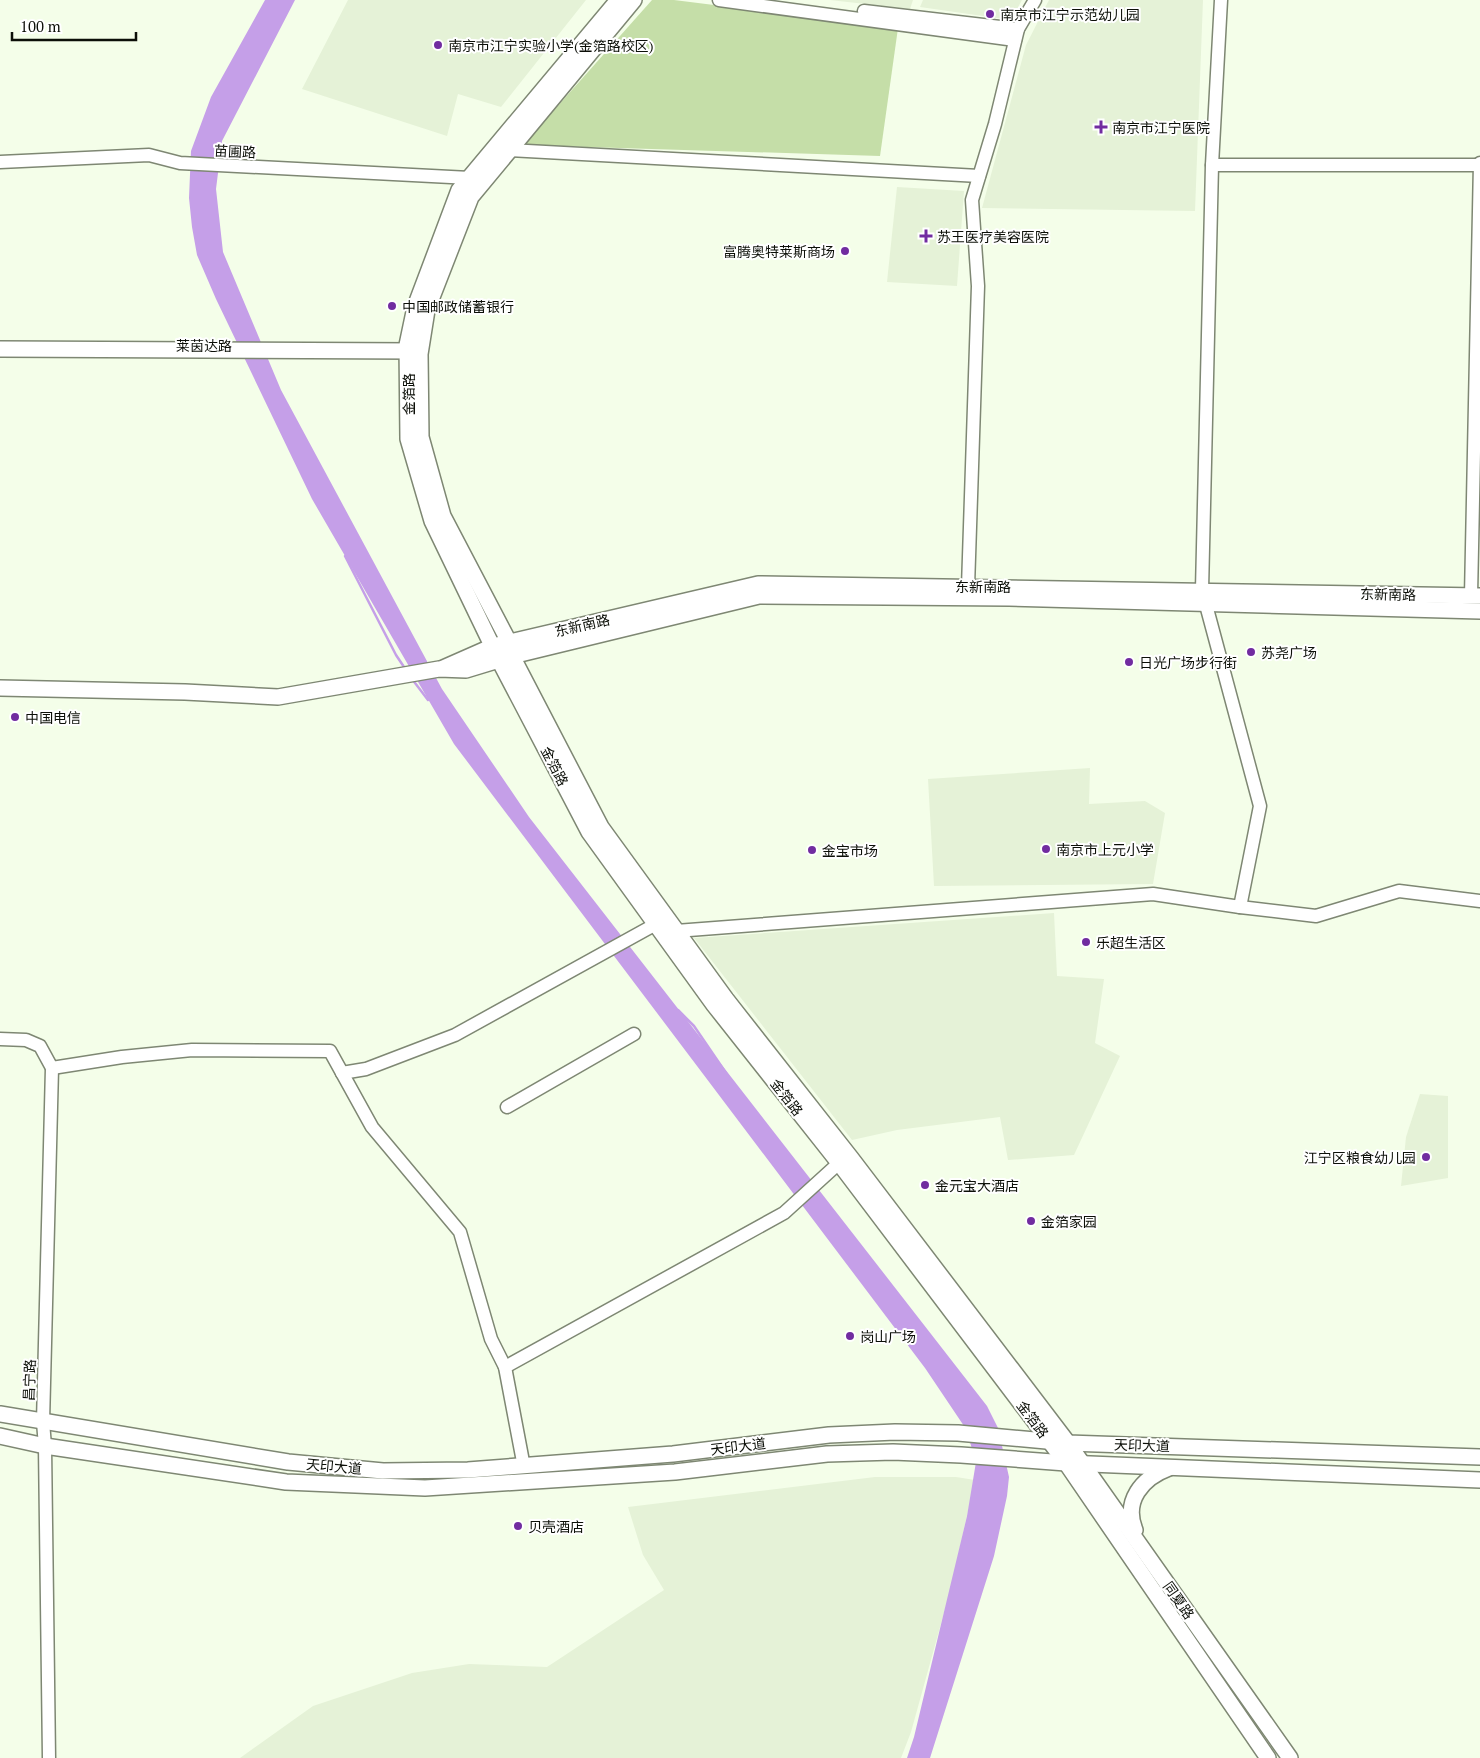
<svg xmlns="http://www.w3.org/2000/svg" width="1480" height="1758" viewBox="0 0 1480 1758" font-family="'PT Serif','Noto Sans SC',serif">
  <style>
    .built { fill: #e5f2d7 }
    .green { fill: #c5dea8 }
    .water { fill: #c59fe8 }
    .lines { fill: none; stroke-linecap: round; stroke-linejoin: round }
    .stream { stroke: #c59fe8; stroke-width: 2.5 }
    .minor-casing { stroke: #7e8773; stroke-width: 15 }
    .major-casing { stroke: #7e8773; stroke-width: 18 }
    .minor { stroke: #fff; stroke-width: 12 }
    .major { stroke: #fff; stroke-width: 15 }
    .poi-dot { fill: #712ca0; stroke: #fff; stroke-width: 2 }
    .labels { text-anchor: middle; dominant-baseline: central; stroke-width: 4; stroke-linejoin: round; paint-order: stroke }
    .poi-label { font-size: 14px; fill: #0c0f08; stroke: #fff; text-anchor: start }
    .street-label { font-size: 14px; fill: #0c0f08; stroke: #fff }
  </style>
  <rect width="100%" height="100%" fill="#f4fee9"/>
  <!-- built -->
  <g class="built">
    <polygon points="348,0 586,0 501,107 458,94 447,136 302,89"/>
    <polygon points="830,0 913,0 910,9"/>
    <polygon points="923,0 1022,0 1011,20 920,7"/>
    <polygon points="1049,0 1203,0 1195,211 982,208 1026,45"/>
    <polygon points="897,187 964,191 957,286 887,282"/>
    <polygon points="1090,768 1089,804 1145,801 1165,813 1153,884 934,886 928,779"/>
    <polygon points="1054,913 1057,976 1104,979 1095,1043 1120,1056 1074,1155 1008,1160 1000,1117 897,1130 852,1140 694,938"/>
    <polygon points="1420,1094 1448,1096 1448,1178 1401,1186 1406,1137"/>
    <polygon points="875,1477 956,1477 975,1480 950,1591 911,1732 901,1758 240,1758 313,1706 412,1673 469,1664 547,1667 664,1590 643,1555 628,1507"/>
  </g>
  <!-- green -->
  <polygon class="green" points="652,0 674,0 898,28 880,156 523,145"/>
  <!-- water -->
  <polygon class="water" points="265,0 295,0 222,141 216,189 223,252 281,390 442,689 529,817 987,1406 998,1428 1009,1477 1007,1496 994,1556 930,1758 907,1758 914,1737 967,1516 976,1462 966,1429 925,1368 454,744 312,499 216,299 197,255 192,227 189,198 191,151 211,97"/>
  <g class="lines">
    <!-- stream -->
    <g class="stream">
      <polyline points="345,556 396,655 406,670"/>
      <polyline points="412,679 428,700"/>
      <polyline points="678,1010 694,1026 726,1073"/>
    </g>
    <!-- minor casing -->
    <g class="minor-casing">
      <g id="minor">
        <polyline points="719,0 1015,40"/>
        <polyline points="864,11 1018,29"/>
        <polyline points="509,150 979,176"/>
        <polyline points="0,162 149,155 180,163 470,178"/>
        <polyline points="1212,165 1480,165"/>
        <polyline points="968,587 978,286 972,200 995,124 1018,29 1035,0"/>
        <polyline points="1471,596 1480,163"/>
        <polyline points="1240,907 1316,916 1399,891 1480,901"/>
        <polyline points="676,931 1153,894 1240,907 1260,806 1202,590 1212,165 1221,0"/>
        <polyline points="0,1039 26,1040 40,1046 52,1068 43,1422 45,1446 49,1758"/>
        <polyline points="52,1068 122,1057 192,1050 330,1051 372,1127 460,1232 491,1339 505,1367 524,1467"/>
        <polyline points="342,1073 366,1069 455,1035 656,924"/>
        <polyline points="507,1107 634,1034"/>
        <polyline points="505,1367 784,1213 839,1163"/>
      </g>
    </g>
    <!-- major casing -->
    <g class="major-casing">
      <g id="major">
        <polyline points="618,0 459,190 415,307 407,345 408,439 432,521 499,660 589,832 714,1005 839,1163 1066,1463 1268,1758"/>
        <polyline points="634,0 471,197 427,310 420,354 421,437 443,516 509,642 512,656 601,827 726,999 851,1158 1068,1443 1290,1758"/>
        <polyline points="0,349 416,351"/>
        <polyline points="443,668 493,646 758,584 1480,596"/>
        <polyline points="0,688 185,692 278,697 439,669 466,670 512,656 759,596 1009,598 1480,611"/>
        <polyline points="0,1414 288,1462 383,1471 468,1470 673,1454 829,1435 895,1432 958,1433 1068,1443 1480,1457"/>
        <polyline points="0,1436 45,1446 286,1482 425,1488 675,1472 827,1454 893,1452 961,1455 1066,1463 1480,1480"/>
        <path d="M1135 1530C1123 1501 1142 1478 1169 1468"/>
      </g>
    </g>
    <!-- minor -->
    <use href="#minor" class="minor"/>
    <!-- major -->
    <use href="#major" class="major"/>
  </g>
  <!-- markers -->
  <g class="poi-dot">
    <circle cx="990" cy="14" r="5"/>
    <circle cx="438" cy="45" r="5"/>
    <path d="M1098.5 119.5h5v5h5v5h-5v5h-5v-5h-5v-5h5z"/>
    <path d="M923.5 228.5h5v5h5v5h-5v5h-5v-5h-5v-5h5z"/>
    <circle cx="845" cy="251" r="5"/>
    <circle cx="392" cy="306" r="5"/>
    <circle cx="1251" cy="652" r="5"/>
    <circle cx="1129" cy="662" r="5"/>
    <circle cx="15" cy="717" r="5"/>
    <circle cx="1046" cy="849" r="5"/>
    <circle cx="812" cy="850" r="5"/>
    <circle cx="1086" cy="942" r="5"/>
    <circle cx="1426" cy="1157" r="5"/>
    <circle cx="925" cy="1185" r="5"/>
    <circle cx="1031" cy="1221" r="5"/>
    <circle cx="850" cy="1336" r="5"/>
    <circle cx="518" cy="1526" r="5"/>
  </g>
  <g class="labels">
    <!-- poi labels -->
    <g class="poi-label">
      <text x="1000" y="14">南京市江宁示范幼儿园</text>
      <text x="448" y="45">南京市江宁实验小学(金箔路校区)</text>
      <text x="1112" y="127">南京市江宁医院</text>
      <text x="937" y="236">苏王医疗美容医院</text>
      <text x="835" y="251" text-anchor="end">富腾奥特莱斯商场</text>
      <text x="402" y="306">中国邮政储蓄银行</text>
      <text x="1261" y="652">苏尧广场</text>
      <text x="1139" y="662">日光广场步行街</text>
      <text x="25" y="717">中国电信</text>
      <text x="1056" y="849">南京市上元小学</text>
      <text x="822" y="850">金宝市场</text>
      <text x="1096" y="942">乐超生活区</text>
      <text x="1416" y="1157" text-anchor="end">江宁区粮食幼儿园</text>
      <text x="935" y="1185">金元宝大酒店</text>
      <text x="1041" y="1221">金箔家园</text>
      <text x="860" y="1336">岗山广场</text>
      <text x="528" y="1526">贝壳酒店</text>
    </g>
    <!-- street labels -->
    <g class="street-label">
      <text transform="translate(235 151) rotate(3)">苗圃路</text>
      <text x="204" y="345">莱茵达路</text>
      <text transform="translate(408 394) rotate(-90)">金箔路</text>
      <text x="983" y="586">东新南路</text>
      <text transform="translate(1388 594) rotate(1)">东新南路</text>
      <text transform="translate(582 625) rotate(-13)">东新南路</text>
      <text transform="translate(555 766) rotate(63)">金箔路</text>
      <text transform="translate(787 1097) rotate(52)">金箔路</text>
      <text transform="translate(29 1380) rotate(-88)">昌宁路</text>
      <text transform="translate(1033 1419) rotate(53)">金箔路</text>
      <text transform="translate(1142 1445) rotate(2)">天印大道</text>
      <text transform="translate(738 1446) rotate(-7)">天印大道</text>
      <text transform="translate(334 1466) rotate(5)">天印大道</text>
      <text transform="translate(1179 1600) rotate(55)">同夏路</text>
    </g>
  </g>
  <!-- scale -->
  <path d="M12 32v8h124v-8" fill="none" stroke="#0c0f08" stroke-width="2.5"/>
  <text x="20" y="32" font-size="15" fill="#0c0f08" stroke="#ffffff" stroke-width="4" paint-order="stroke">100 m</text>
</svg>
